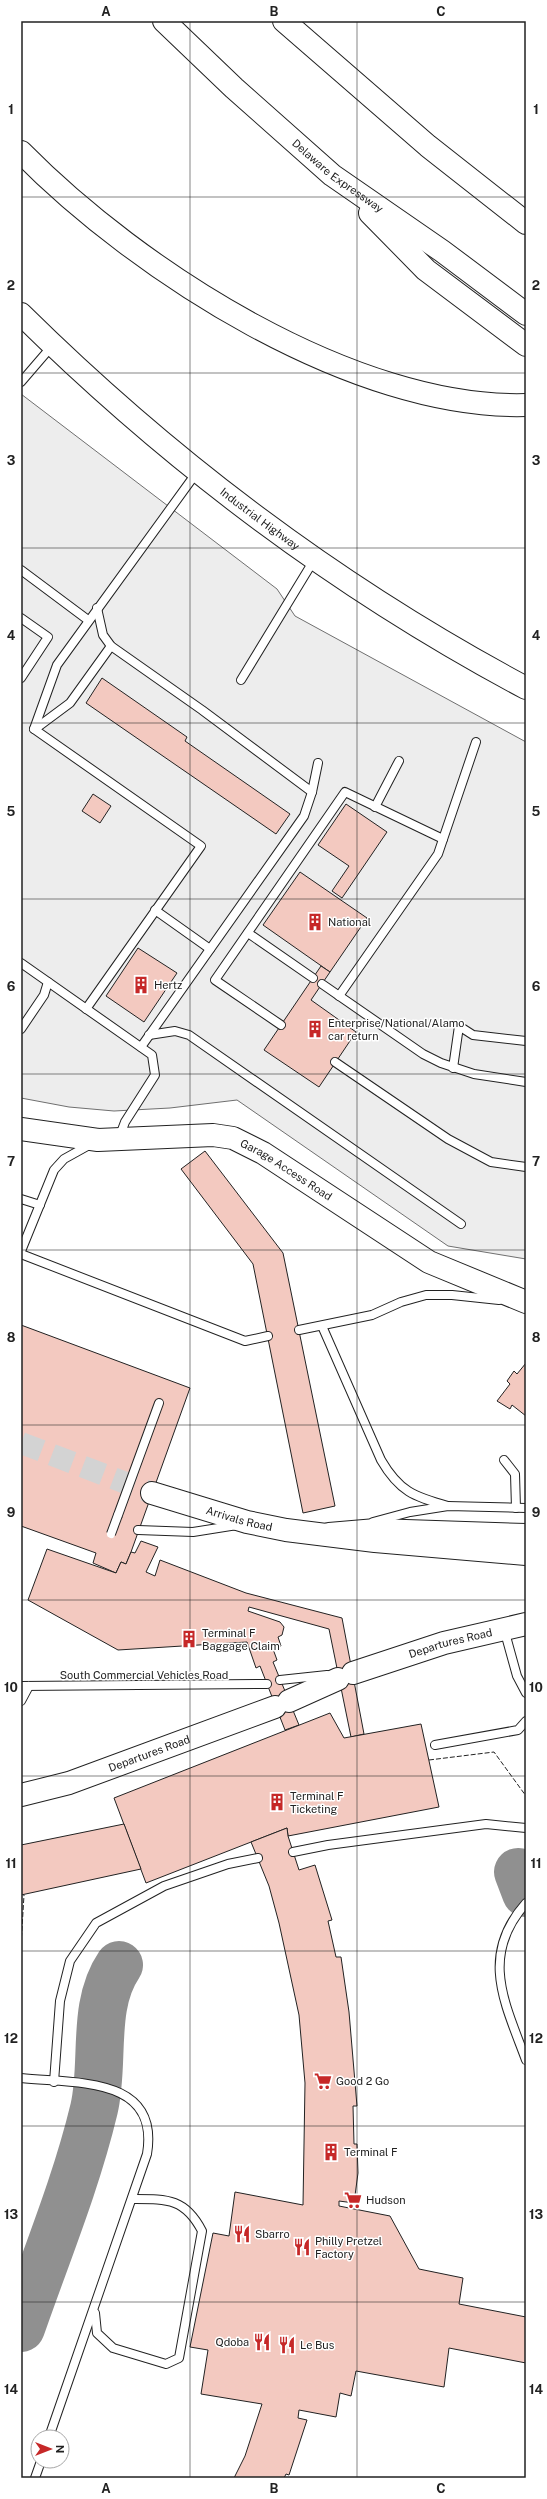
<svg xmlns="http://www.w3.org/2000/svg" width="547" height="2499" viewBox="0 0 547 2499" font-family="'Public Sans',sans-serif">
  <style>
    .parking { fill: #ededed; stroke: #6f6f6f }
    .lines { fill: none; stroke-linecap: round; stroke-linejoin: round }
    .taxiway { stroke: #909090; stroke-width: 48 }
    .building { fill: #f3c9c0; stroke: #222 }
    .secondary-tunnel { stroke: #d3d3d3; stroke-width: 22; stroke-dasharray: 22 11; stroke-linecap: butt }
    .lane-casing { stroke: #222; stroke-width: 10 }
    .secondary-casing { stroke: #222; stroke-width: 24 }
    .highway-casing { stroke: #222; stroke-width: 24 }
    .lane { stroke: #fff; stroke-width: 8 }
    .secondary { stroke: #fff; stroke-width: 22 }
    .highway { stroke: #fff; stroke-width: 22 }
    .lane-bridge-casing { stroke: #222; stroke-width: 10; stroke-linecap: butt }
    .lane-bridge { stroke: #fff; stroke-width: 8 }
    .fence { stroke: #222; stroke-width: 1; stroke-dasharray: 5 2; stroke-linecap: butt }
    .grid { fill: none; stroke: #222; stroke-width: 1; stroke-opacity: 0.55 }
    .labels { text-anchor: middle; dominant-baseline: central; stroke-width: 3; stroke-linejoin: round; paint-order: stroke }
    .street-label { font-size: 11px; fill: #222; stroke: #fff }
    .poi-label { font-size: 11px; fill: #222; stroke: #fff; text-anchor: start }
    .neatline { fill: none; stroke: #222; stroke-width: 1.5 }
    .grid-label { font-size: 13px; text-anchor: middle; font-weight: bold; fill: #222 }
  </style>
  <rect width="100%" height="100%" fill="#fff"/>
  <!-- parking -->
  <polygon class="parking" points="21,394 277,589 295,616 526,742 526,1259 448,1246 237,1100 170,1108 114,1111 69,1107 21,1098"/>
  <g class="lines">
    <!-- taxiway -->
    <g class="taxiway">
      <polyline points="518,1872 526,1893"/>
      <path d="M21 2328C46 2256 76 2184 94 2109 105 2063 91 2006 119 1965"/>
    </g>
  </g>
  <!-- building -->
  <g class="building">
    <polygon points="102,678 187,737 185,741 290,814 276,834 86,703"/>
    <polygon points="93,794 111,806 100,823 82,811"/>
    <polygon points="346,804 387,832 342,898 332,891 349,866 318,845"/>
    <polygon points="300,872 367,918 330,972 263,925"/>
    <polygon points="138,948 177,973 144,1022 106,996"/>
    <polygon points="321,966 330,972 311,1000 356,1032 319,1087 264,1050"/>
    <polygon points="205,1151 283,1253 335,1506 303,1513 253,1264 181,1169"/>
    <polygon points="21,1325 190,1388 131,1552 126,1564 121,1562 116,1573 93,1563 96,1553 21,1526"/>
    <polygon points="526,1363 526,1416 512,1405 510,1409 497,1401 510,1384 507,1381 514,1371 517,1374"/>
    <polygon points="141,1541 158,1547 146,1572 155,1576 160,1560 246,1593 342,1618 364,1734 351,1737 329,1629 249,1607 248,1611 280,1622 284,1627 282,1635 278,1637 281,1646 273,1649 277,1660 273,1662 299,1725 285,1730 260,1666 256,1668 247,1642 118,1650 28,1600 47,1549 116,1573 121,1562 126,1564 131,1552 135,1553"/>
    <polygon points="330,1713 344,1738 421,1724 439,1807 288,1836 287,1828 146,1883 114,1798"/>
    <polygon points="124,1824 141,1869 21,1895 21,1845"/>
    <polygon points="287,1828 288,1836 299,1870 315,1865 332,1920 328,1921 336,1957 341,1957 349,2012 357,2106 353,2106 354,2144 357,2144 358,2173 354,2203 339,2201 339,2206 390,2216 419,2269 463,2278 459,2304 526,2317 526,2363 449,2348 444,2387 356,2371 351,2396 340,2393 336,2417 299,2410 298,2418 307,2420 289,2475 286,2474 284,2478 234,2478 245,2456 262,2404 201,2394 208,2350 190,2347 213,2233 229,2236 235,2192 303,2205 305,2083 299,2015 279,1923 269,1886 251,1842"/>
  </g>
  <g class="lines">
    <!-- secondary-tunnel -->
    <polyline class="secondary-tunnel" points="21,1443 152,1493"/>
    <!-- lane casing -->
    <g class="lane-casing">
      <g id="lane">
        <polyline points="21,382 52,346"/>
        <polyline points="21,570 88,620"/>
        <polyline points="97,608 103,635 111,646 202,710 312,792"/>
        <polyline points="21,618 48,637 21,678"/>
        <polyline points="241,680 314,560"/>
        <polyline points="34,729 201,846 86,1009"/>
        <polyline points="34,729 57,665 197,472"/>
        <polyline points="35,729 70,703 111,646"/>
        <polyline points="375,807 399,761"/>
        <polyline points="155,910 210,949"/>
        <polyline points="248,933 313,978"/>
        <polyline points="21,963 152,1055 155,1075 125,1122 119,1138"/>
        <polyline points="322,984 423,1054 441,1063 474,1074 526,1082"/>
        <polyline points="339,996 438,854 476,742"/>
        <polyline points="281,1025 215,980 345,792 443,839"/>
        <polyline points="21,1029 44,995 48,982"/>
        <polyline points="149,1035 175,1031 189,1035 461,1224"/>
        <polyline points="141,1047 304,816 312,792 318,763"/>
        <polyline points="335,1062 448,1139 491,1162 526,1167"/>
        <polyline points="453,1068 459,1026 473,1035 526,1041"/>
        <polyline points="21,1199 40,1205"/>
        <polyline points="21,1251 54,1170 64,1159 91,1144"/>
        <polyline points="21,1254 245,1341 268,1336"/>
        <path d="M322 1326 381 1460C399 1491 414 1497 448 1506"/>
        <polyline points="299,1330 372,1315 401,1302 426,1295 452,1295 499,1300"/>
        <polyline points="504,1460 515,1474 516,1508"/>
        <polyline points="118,1515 159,1403"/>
        <polyline points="373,1522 410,1512 448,1506 526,1508"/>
        <polyline points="138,1530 193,1532 237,1525"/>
        <polyline points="504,1629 517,1676 526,1693"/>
        <polyline points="280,1680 327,1675"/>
        <polyline points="21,1686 267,1684"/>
        <polyline points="21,1701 29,1686"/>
        <polyline points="435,1745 518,1730 526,1721"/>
        <polyline points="293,1852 328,1845 486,1824 526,1828"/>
        <path d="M526 1903C479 1956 505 2003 526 2060"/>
        <path d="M21 2078C74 2084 160 2075 147 2154L49 2437"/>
        <polyline points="54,2082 60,2001 70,1961 96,1923 164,1886 228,1864 258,1858"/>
        <path d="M95 2313 97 2333 113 2348 166 2364 179 2358 202 2231C185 2198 167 2199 132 2199"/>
        <polyline points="35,2478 41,2461"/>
      </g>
    </g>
    <!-- secondary casing -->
    <g class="secondary-casing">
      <g id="secondary">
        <path id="s1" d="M21 314C171 462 340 589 526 688"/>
        <path id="s2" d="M21 1129 98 1140 213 1135 233 1138 263 1153 429 1262 526 1302"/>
        <path id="s3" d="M152 1493 247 1522 286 1530 375 1541 526 1554"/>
        <path id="s4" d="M353 1673 444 1643 526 1624"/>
        <polyline points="289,1701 338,1679"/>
        <path id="s5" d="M21 1795 69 1783 275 1707"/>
      </g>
    </g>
    <!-- highway casing -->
    <g class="highway-casing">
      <g id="highway">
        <path id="s6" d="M164 21 234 88 332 175 442 251 526 314"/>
        <polyline points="284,21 428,146 526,223"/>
        <path d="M21 152C138 271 354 410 526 405"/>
        <polyline points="370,213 426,270 526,345"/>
        <polyline points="329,1534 376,1530 526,1535"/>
      </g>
    </g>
    <!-- lane -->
    <use href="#lane" class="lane"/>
    <!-- secondary -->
    <use href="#secondary" class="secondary"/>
    <!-- highway -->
    <use href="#highway" class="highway"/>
    <!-- lane-bridge casing -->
    <g class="lane-bridge-casing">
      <polyline id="lane-bridge" points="111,1534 118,1515"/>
    </g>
    <!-- lane-bridge -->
    <use href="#lane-bridge" class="lane-bridge"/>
    <!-- fence -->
    <g class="fence">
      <polyline points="429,1760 494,1752 526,1796"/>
      <polyline points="21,1945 24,1895"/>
    </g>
  </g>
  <!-- grid -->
  <path class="grid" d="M190 21V2478M357 21V2478M21 197H526M21 373H526M21 548H526M21 723H526M21 899H526M21 1074H526M21 1250H526M21 1425H526M21 1600H526M21 1776H526M21 1951H526M21 2126H526M21 2302H526"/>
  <!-- icons -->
  <defs>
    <g id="building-bare" transform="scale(1.38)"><path d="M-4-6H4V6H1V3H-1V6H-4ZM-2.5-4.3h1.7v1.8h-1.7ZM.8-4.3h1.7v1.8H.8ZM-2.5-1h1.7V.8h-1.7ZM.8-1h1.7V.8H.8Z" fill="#c62828" stroke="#fff" stroke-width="2.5" paint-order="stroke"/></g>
    <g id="supermarket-bare" transform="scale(1.38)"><path d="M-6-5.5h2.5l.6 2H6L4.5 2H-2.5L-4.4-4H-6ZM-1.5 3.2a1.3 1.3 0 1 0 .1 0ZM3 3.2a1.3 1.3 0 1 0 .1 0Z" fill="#c62828" stroke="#fff" stroke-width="2.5" paint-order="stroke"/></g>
    <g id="restaurant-bare" transform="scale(1.38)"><path d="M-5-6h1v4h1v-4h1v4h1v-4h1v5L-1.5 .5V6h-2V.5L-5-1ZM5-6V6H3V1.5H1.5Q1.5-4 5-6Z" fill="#c62828" stroke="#fff" stroke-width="2.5" paint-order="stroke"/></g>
  </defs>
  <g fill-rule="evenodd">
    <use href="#building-bare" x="315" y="922"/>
    <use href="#building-bare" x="141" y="985"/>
    <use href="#building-bare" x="315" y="1029"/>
    <use href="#building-bare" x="189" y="1639"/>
    <use href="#building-bare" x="277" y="1802"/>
    <use href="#supermarket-bare" x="323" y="2081"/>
    <use href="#building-bare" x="331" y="2152"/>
    <use href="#supermarket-bare" x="353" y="2200"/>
    <use href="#restaurant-bare" x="242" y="2234"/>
    <use href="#restaurant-bare" x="302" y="2247"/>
    <use href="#restaurant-bare" x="262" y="2342"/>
    <use href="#restaurant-bare" x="287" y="2345"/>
  </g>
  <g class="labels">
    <!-- street labels -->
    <g class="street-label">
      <text stroke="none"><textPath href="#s6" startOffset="233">Delaware Expressway</textPath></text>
      <text stroke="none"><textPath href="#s1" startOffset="315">Industrial Highway</textPath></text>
      <text stroke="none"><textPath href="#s2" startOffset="275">Garage Access Road</textPath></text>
      <text stroke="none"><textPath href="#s3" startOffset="91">Arrivals Road</textPath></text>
      <text stroke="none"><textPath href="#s4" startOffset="102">Departures Road</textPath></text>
      <text x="144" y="1675">South Commercial Vehicles Road</text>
      <text stroke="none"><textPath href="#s5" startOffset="135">Departures Road</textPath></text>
    </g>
    <!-- poi labels -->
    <g class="poi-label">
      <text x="328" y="922">National</text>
      <text x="154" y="985">Hertz</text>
      <text x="328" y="1023">Enterprise/National/Alamo<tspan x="328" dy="13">car return</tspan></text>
      <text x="202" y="1633">Terminal F<tspan x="202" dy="13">Baggage Claim</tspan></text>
      <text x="290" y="1796">Terminal F<tspan x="290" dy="13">Ticketing</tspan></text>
      <text x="336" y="2081">Good 2 Go</text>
      <text x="344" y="2152">Terminal F</text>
      <text x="366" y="2200">Hudson</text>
      <text x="255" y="2234">Sbarro</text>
      <text x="315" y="2241">Philly Pretzel<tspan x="315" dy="13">Factory</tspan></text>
      <text x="249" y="2342" text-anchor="end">Qdoba</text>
      <text x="300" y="2345">Le Bus</text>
    </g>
  </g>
  <!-- border -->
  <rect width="547" height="2499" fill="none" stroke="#ffffff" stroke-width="44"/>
  <!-- north arrow -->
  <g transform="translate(50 2449) rotate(90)"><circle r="19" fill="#ffffff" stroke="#a7a7a7"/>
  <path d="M0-3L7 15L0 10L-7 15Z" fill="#c62828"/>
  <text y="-6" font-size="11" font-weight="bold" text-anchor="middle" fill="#222222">N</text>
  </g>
  <rect x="22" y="22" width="503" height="2455" class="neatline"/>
  <g class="grid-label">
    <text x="106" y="16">A</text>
    <text x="274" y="16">B</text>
    <text x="441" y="16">C</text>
    <text x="11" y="114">1</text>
    <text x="536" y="114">1</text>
    <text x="11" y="290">2</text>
    <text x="536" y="290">2</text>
    <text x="11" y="465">3</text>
    <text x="536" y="465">3</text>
    <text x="11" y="640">4</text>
    <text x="536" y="640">4</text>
    <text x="11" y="816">5</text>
    <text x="536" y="816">5</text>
    <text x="11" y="991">6</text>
    <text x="536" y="991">6</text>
    <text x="11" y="1166">7</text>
    <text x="536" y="1166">7</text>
    <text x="11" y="1342">8</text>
    <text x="536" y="1342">8</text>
    <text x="11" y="1517">9</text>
    <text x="536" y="1517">9</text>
    <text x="11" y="1692">10</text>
    <text x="536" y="1692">10</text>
    <text x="11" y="1868">11</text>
    <text x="536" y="1868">11</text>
    <text x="11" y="2043">12</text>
    <text x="536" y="2043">12</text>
    <text x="11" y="2219">13</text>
    <text x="536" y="2219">13</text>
    <text x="11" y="2394">14</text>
    <text x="536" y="2394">14</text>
    <text x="106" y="2493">A</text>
    <text x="274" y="2493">B</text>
    <text x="441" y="2493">C</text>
  </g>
</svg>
